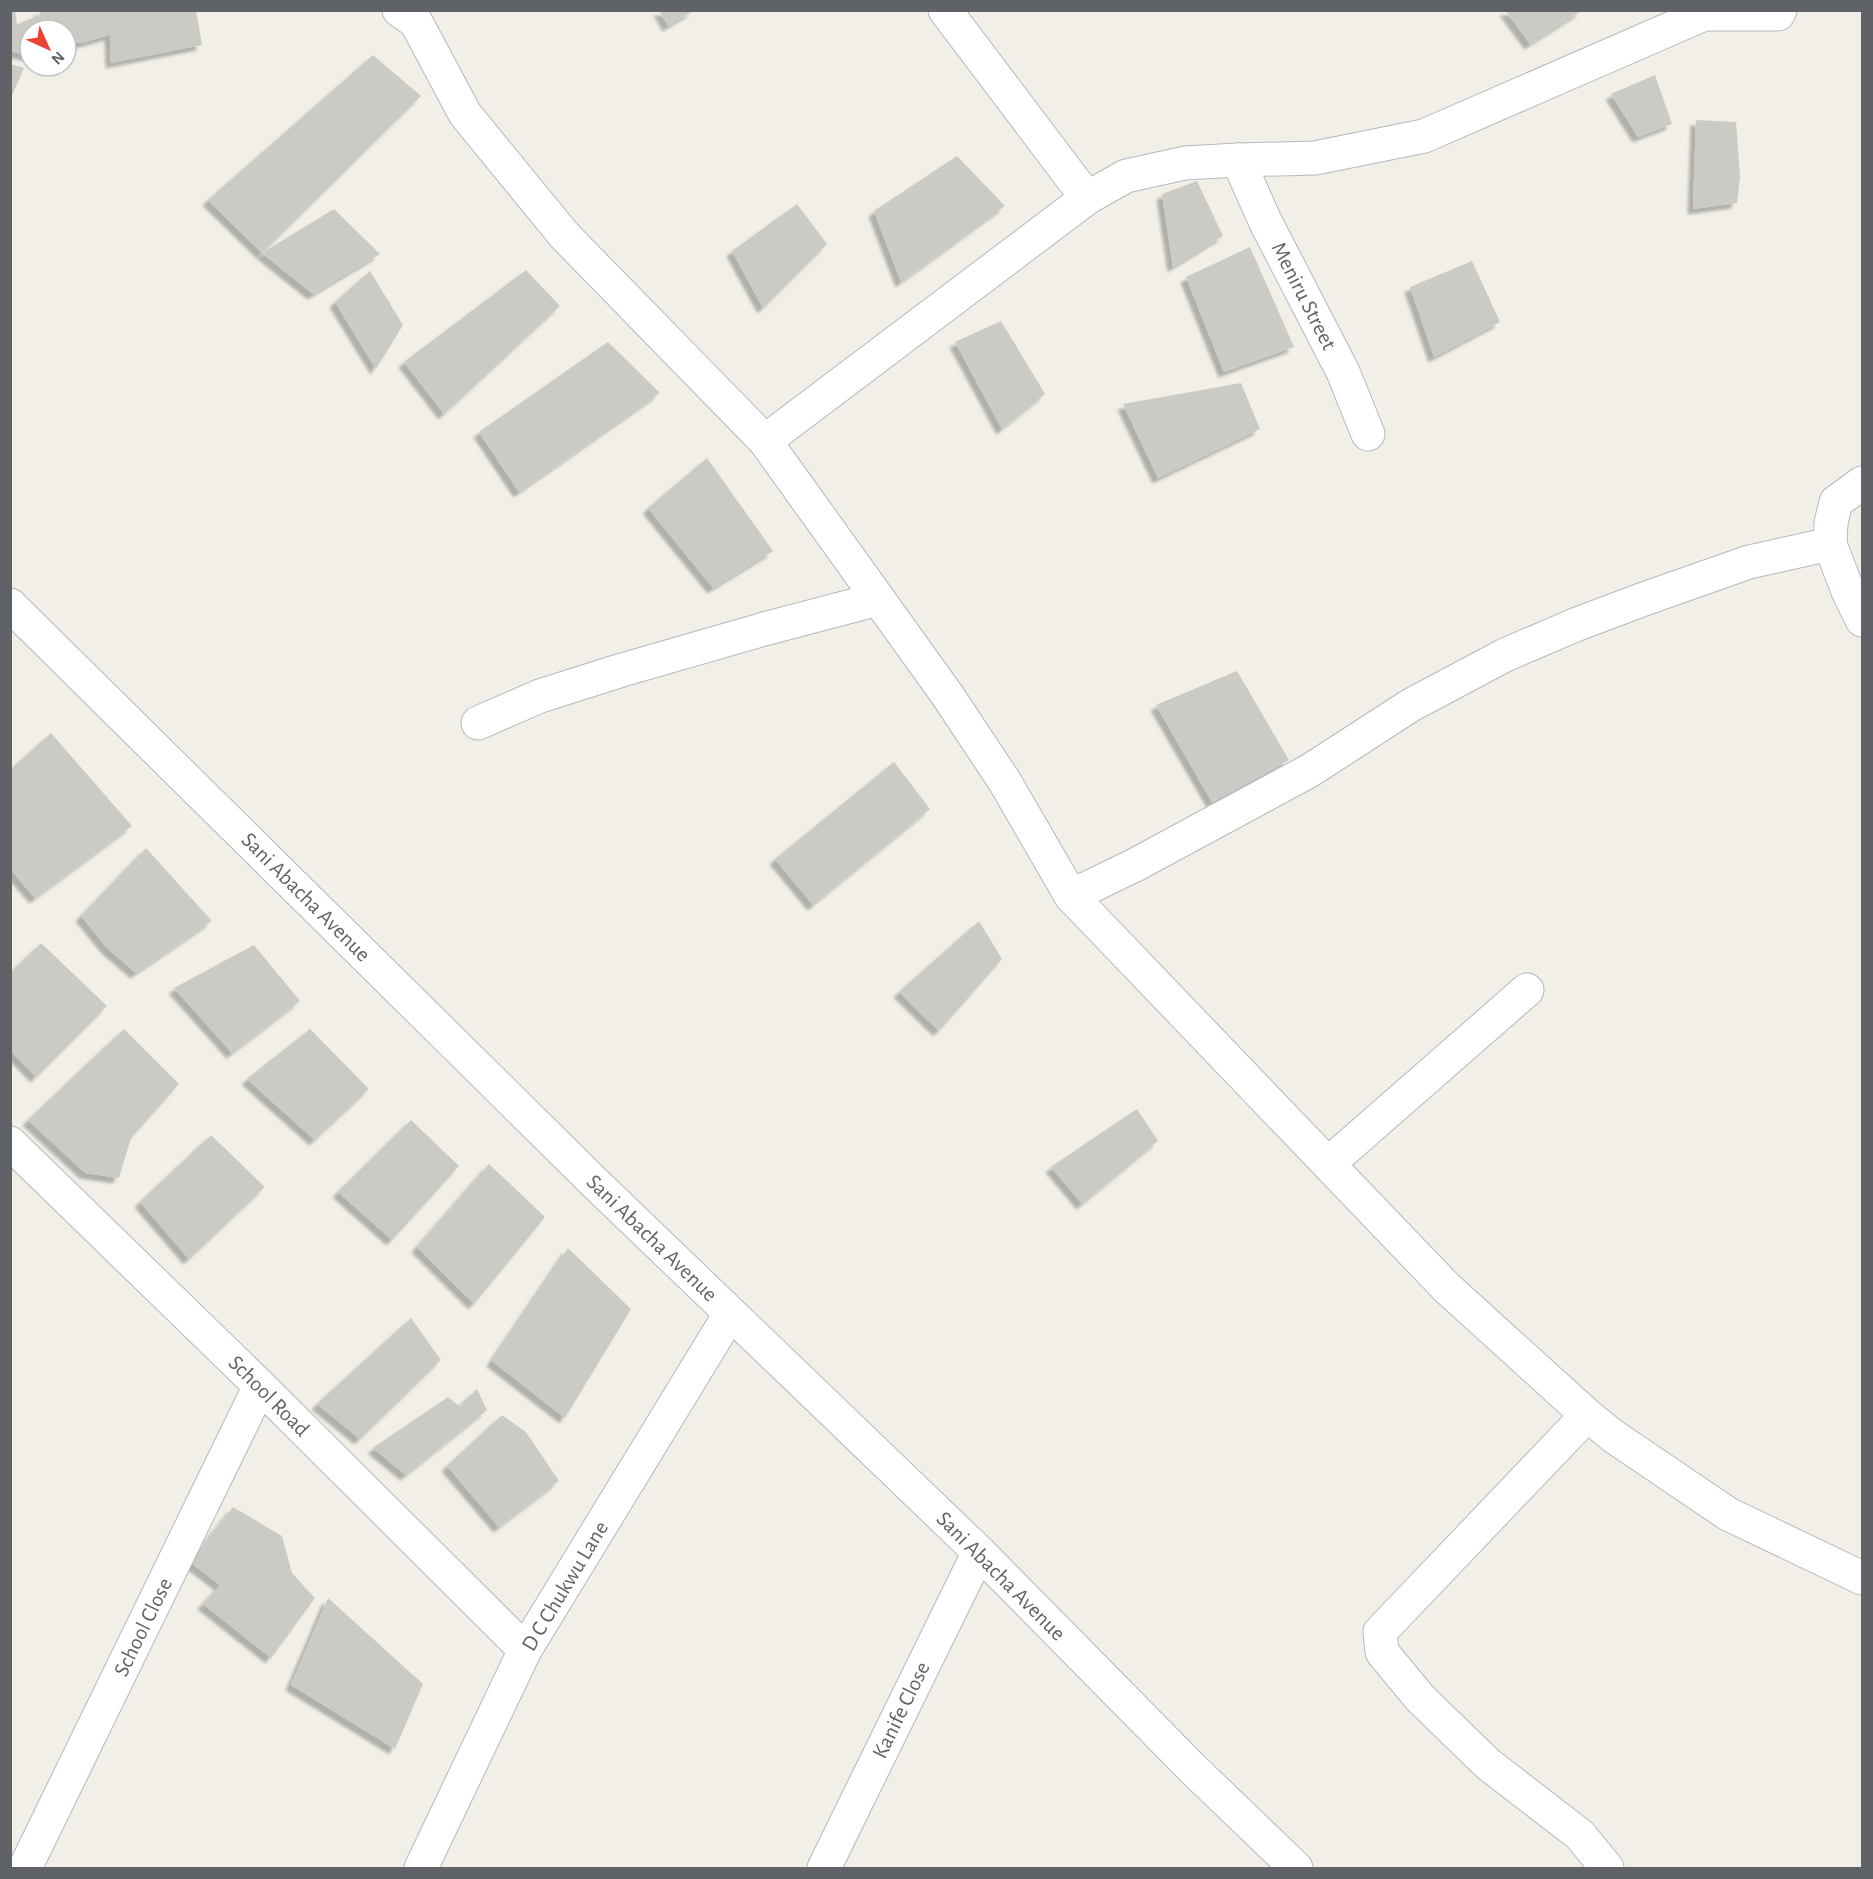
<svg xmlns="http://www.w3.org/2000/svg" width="1873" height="1879" viewBox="0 0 1873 1879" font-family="'Alegreya Sans',sans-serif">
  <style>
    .building { fill: #cccac5; filter: url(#shadow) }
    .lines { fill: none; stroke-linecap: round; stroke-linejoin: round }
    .minor-casing { stroke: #b5b8bc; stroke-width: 35 }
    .tertiary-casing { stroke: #b5b8bc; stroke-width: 35 }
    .minor { stroke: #fff; stroke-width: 33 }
    .tertiary { stroke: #fff; stroke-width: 33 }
    .labels { text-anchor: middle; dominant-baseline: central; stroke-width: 6; stroke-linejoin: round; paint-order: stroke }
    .street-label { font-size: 22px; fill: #5f6368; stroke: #fff }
  </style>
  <defs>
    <filter id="shadow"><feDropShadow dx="-5.5" dy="5.5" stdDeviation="1.5" flood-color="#0004"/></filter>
  </defs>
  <rect width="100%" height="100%" fill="#f1efe8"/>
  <!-- building -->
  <g class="building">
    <polygon points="10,10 15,10 17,24 40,15 39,10 196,10 202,45 111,63 110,35 81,43 66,41 66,30 30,30 30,56 10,51"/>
    <polygon points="659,10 695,10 668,26"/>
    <polygon points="1505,10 1583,10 1530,44"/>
    <polygon points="373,55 421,96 262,253 208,200"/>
    <polygon points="10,64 24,68 10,100"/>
    <polygon points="1655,75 1672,124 1638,137 1611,94"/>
    <polygon points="1696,120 1736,122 1740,177 1737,203 1693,209"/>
    <polygon points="957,156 1005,206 901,282 874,211"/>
    <polygon points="1197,181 1223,236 1173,267 1162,194"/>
    <polygon points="797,204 827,244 763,308 732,251"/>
    <polygon points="334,209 380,254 313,294 262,253"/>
    <polygon points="1250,247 1294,347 1224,372 1186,277"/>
    <polygon points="1472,261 1500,322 1434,357 1410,287"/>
    <polygon points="526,270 560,306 444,414 404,362"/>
    <polygon points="370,271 403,325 376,369 335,302"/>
    <polygon points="1001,321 1045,394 1002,429 955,342"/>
    <polygon points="608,342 660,393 519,492 479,432"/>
    <polygon points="1241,383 1260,429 1158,478 1123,404"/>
    <polygon points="707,458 773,551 713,588 648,508"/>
    <polygon points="1237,671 1289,760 1212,802 1156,705"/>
    <polygon points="51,733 132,826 35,898 10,869 10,770"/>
    <polygon points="894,762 930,809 813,905 775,859"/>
    <polygon points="146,848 212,921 136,973 107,948 81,916"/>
    <polygon points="979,921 1002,959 939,1031 899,992"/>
    <polygon points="41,943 107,1006 36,1077 10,1050 10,973"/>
    <polygon points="254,945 300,1001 232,1053 174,988"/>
    <polygon points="124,1029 179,1084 131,1138 119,1178 85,1173 28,1120"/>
    <polygon points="310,1029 369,1089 315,1140 247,1079"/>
    <polygon points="1137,1109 1158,1141 1082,1204 1051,1167"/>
    <polygon points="411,1120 459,1166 392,1240 338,1192"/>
    <polygon points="211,1135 265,1187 189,1259 140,1202"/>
    <polygon points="489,1164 545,1217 474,1304 417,1247"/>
    <polygon points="568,1248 631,1309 565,1418 492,1361"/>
    <polygon points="411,1318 441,1360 360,1439 317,1404"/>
    <polygon points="477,1389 487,1410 406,1475 373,1448 448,1397 459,1406"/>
    <polygon points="502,1415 526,1432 559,1481 499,1527 447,1466"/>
    <polygon points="233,1507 282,1536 292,1573 315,1598 271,1658 203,1604 220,1585 190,1562"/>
    <polygon points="328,1598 423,1684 395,1749 291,1685"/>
  </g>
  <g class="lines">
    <!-- minor casing -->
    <g class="minor-casing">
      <g id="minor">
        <polyline points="399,10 416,22 465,114 564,235 765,441 948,696 1005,782 1071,896 1447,1288 1587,1415 1613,1436 1728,1514 1862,1578"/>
        <polyline points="945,10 1087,198"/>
        <polyline points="1238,160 1265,221 1343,372 1368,434"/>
        <polyline points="765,441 1087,198 1126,176 1185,163 1238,160 1315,158 1424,136 1704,14 1778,14 1780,10"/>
        <polyline points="1862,483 1836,502 1831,523 1830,544 1848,591 1862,620"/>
        <polyline points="478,723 540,696 622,670 764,629 878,599"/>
        <polyline points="1071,896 1135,865 1309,771 1411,705 1505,655 1575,625 1644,599 1749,562 1830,544"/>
        <polyline points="10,1143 260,1386 525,1650"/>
        <polyline points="1328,1164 1527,990"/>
        <polyline points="1587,1415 1380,1632 1382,1652 1420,1698 1488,1764 1580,1835 1607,1868"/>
        <polyline points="25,1868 260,1386"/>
        <polyline points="421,1868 525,1650 730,1314"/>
        <polyline points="824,1868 979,1552"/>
      </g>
    </g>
    <!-- tertiary casing -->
    <g class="tertiary-casing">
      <polyline id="tertiary" points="10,605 595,1183 979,1552 1194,1770 1296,1868"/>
    </g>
    <!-- minor -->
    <use href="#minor" class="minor"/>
    <!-- tertiary -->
    <use href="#tertiary" class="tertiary"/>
  </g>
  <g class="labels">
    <!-- street labels -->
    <g class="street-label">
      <text transform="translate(1304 296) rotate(63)">Meniru Street</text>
      <text transform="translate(306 897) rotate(45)">Sani Abacha Avenue</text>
      <text transform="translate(652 1238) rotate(44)">Sani Abacha Avenue</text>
      <text transform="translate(269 1396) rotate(45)">School Road</text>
      <text transform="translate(1001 1576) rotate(45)">Sani Abacha Avenue</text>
      <text transform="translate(565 1586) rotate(-59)">D C Chukwu Lane</text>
      <text transform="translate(143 1627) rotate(-64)">School Close</text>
      <text transform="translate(901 1710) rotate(-64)">Kanife Close</text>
    </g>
  </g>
  <!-- border -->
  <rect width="1873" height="1879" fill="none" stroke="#5f6368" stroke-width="24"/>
  <!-- north arrow -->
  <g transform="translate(48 48) rotate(135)"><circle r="28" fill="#ffffff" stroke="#bfc1c3" stroke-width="1.5"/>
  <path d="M0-4.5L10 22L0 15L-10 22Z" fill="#ea4335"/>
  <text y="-9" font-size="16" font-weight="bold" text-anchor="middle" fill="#5f6368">N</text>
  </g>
</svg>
